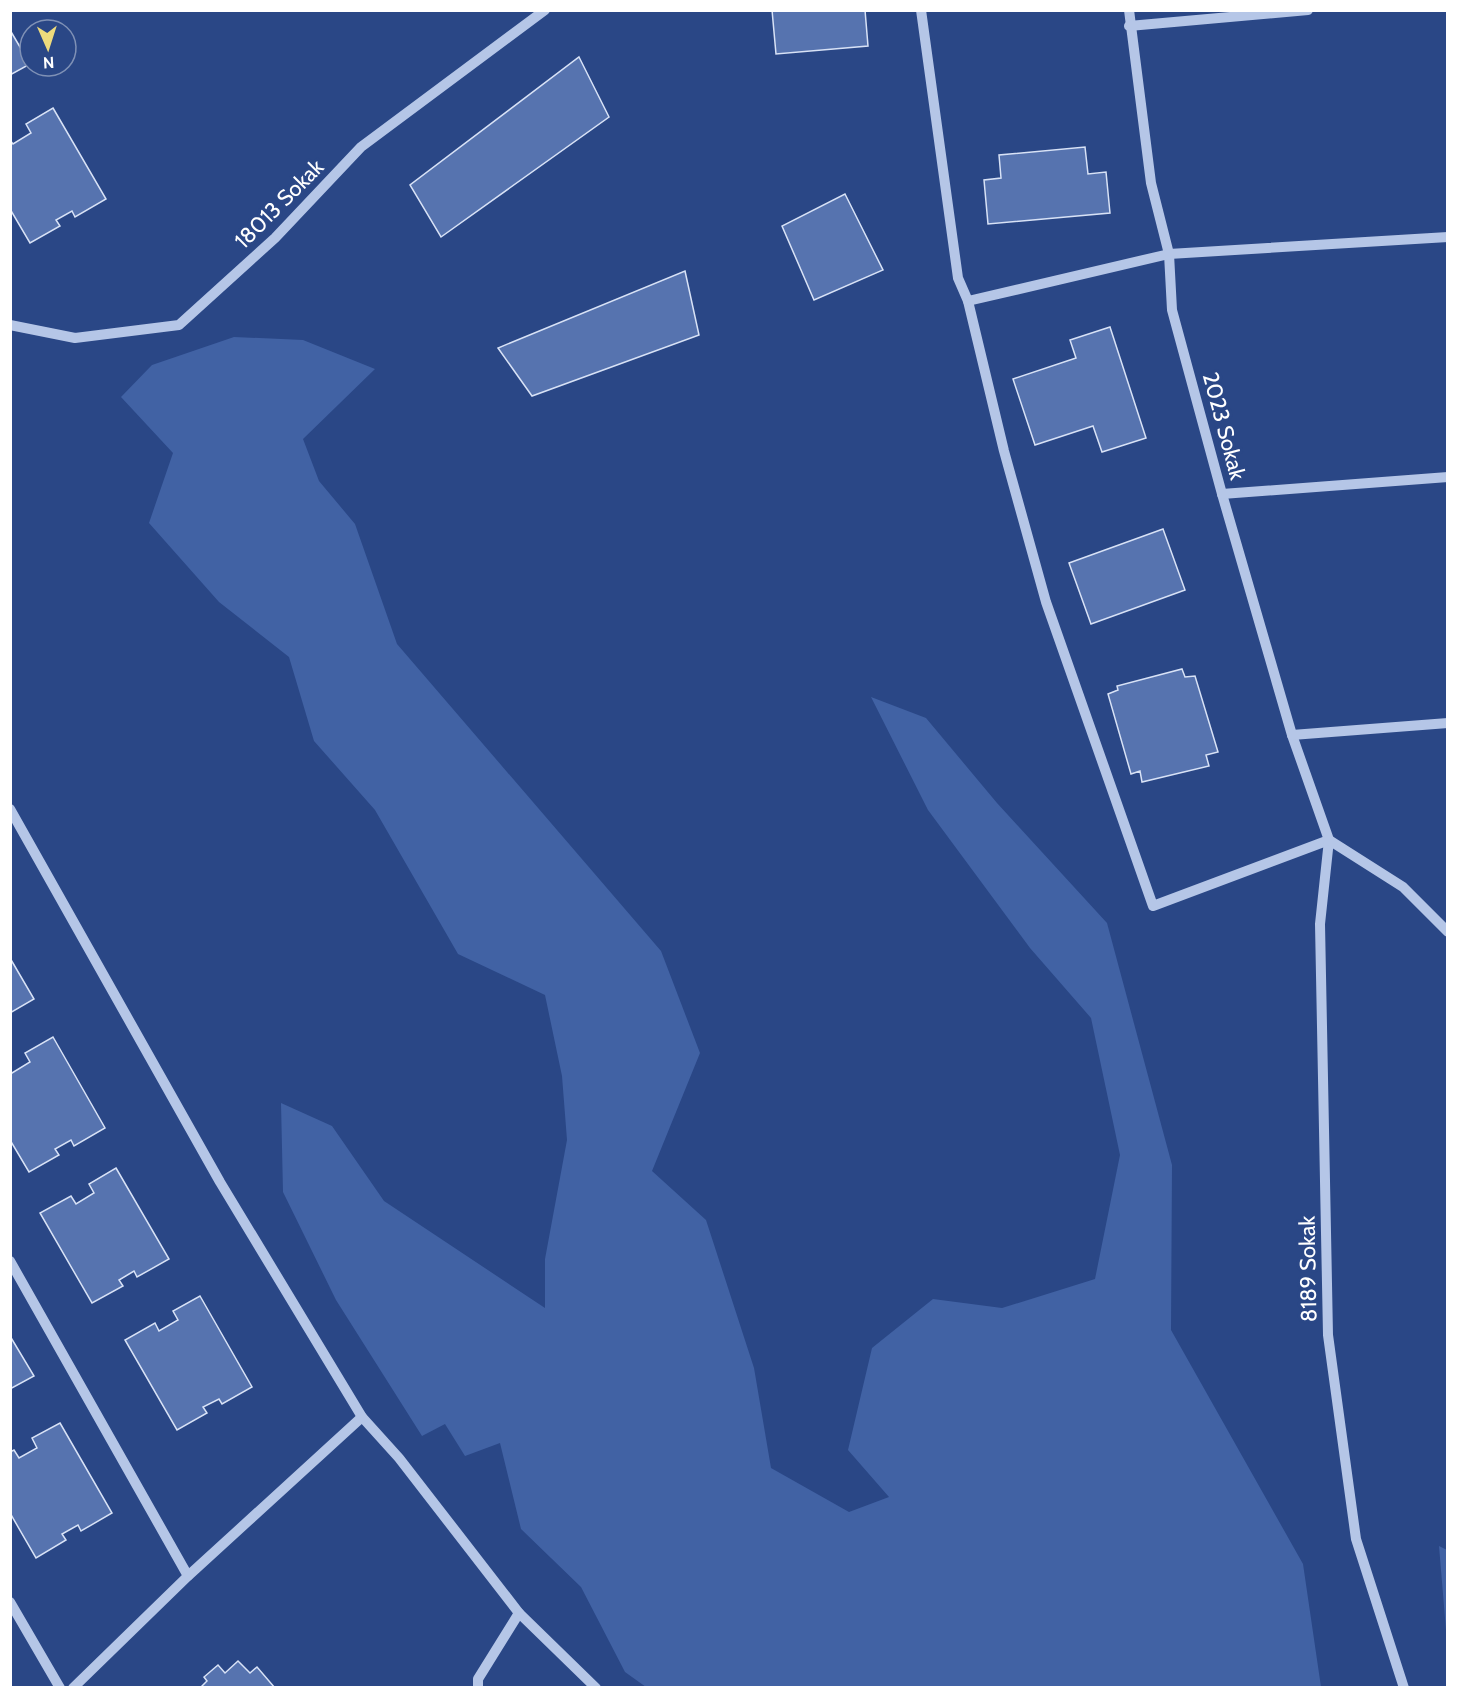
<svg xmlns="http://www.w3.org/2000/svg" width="1458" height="1698" viewBox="0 0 1458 1698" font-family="Cabin,sans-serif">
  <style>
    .green { fill: #4162a4 }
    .building { fill: #5673af; stroke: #d8e2f6; stroke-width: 1.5 }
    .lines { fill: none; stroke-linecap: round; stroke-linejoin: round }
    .minor { stroke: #b5c6e7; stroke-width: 10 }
    .labels { text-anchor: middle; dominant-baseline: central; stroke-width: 6; stroke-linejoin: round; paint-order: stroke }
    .street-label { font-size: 22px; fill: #fff; stroke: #2a4786 }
  </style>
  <rect width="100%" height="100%" fill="#2a4786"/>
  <!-- green -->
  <g class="green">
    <polygon points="234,337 303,340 375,369 303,439 319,481 355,524 397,644 661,951 700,1053 652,1171 706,1220 754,1368 771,1468 849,1512 889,1497 848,1450 872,1348 933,1299 1002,1308 1095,1279 1120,1155 1091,1018 1030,948 928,810 871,697 926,718 997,803 1107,923 1172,1165 1171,1330 1303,1564 1321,1687 646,1687 625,1672 581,1587 521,1529 500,1443 465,1456 445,1424 422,1436 336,1300 283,1192 281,1103 332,1126 384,1201 545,1308 545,1259 567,1140 562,1076 545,995 458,954 375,810 314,741 289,657 219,602 149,523 173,453 121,397 152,365"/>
    <polygon points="1439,1546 1447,1550 1447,1642"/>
  </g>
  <!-- building -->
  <g class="building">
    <polygon points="772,10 865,10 868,46 776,54"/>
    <polygon points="10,30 30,64 10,75"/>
    <polygon points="579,57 609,117 441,237 410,185"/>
    <polygon points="53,108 106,199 75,217 72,211 56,220 60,226 30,243 10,209 10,140 13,144 31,133 26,124"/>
    <polygon points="1085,147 1088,174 1106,172 1110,213 988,224 984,180 1001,178 999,155"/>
    <polygon points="845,194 883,270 814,300 782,226"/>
    <polygon points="685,271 699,335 532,396 498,348"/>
    <polygon points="1110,327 1146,438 1102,452 1093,426 1035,445 1013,379 1076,358 1070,340"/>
    <polygon points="1163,529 1185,590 1091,624 1069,563"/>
    <polygon points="1182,669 1185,677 1195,676 1218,752 1206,755 1209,766 1142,782 1140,771 1131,774 1108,694 1118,690 1117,686"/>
    <polygon points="10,958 34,999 10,1013"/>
    <polygon points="53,1037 105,1128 74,1146 71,1140 55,1149 59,1155 29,1172 10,1140 10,1071 12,1073 30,1062 25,1053"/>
    <polygon points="116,1168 169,1259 137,1277 134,1271 119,1280 123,1286 92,1303 40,1213 71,1196 76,1204 94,1193 89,1184"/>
    <polygon points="200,1296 252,1387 222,1404 219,1399 203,1407 207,1413 177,1430 125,1340 155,1323 159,1331 178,1320 173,1311"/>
    <polygon points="10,1336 34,1376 10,1389"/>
    <polygon points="60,1423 112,1513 81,1531 78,1525 62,1534 66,1540 36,1558 10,1513 10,1452 14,1450 19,1458 37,1448 32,1438"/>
    <polygon points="238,1661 250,1673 257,1667 275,1688 200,1688 207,1681 204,1677 218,1665 225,1673"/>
  </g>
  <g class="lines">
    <!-- minor -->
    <g class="minor">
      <polyline points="921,10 958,278 968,301 1004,451 1046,602 1153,906 1329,840"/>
      <polyline points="1129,10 1151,183 1169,254 1172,310 1222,494 1292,735 1329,840 1320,924 1328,1335 1356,1539 1404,1688"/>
      <polyline points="1129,26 1308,10"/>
      <polyline points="968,301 1169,254 1448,237"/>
      <polyline points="10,325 75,338 179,325 275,238 361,147 545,10"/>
      <polyline points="1222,494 1448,477"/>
      <polyline points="1292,735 1448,723"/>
      <polyline points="10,809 220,1182 362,1417 399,1458 519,1613 596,1688"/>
      <polyline points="1329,840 1403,887 1448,932"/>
      <polyline points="10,1261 188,1576"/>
      <polyline points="10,1602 60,1688"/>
      <polyline points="73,1688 188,1576 362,1417"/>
      <polyline points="478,1688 478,1679 519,1613"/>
    </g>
  </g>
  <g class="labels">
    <!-- street labels -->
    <g class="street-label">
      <text transform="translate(279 204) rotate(-45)">18013 Sokak</text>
      <text transform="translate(1224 426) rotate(75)">2023 Sokak</text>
      <text transform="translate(1308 1269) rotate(-91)">8189 Sokak</text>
    </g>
  </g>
  <!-- border -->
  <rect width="1458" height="1698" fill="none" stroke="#ffffff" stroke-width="24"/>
  <!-- north arrow -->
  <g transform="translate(48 48) rotate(177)"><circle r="28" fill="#2a4786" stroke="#7f91b6" stroke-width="1.5"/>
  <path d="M0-4.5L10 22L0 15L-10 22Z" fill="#eedb7c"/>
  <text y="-9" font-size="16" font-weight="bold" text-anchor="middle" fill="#ffffff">N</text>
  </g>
</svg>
